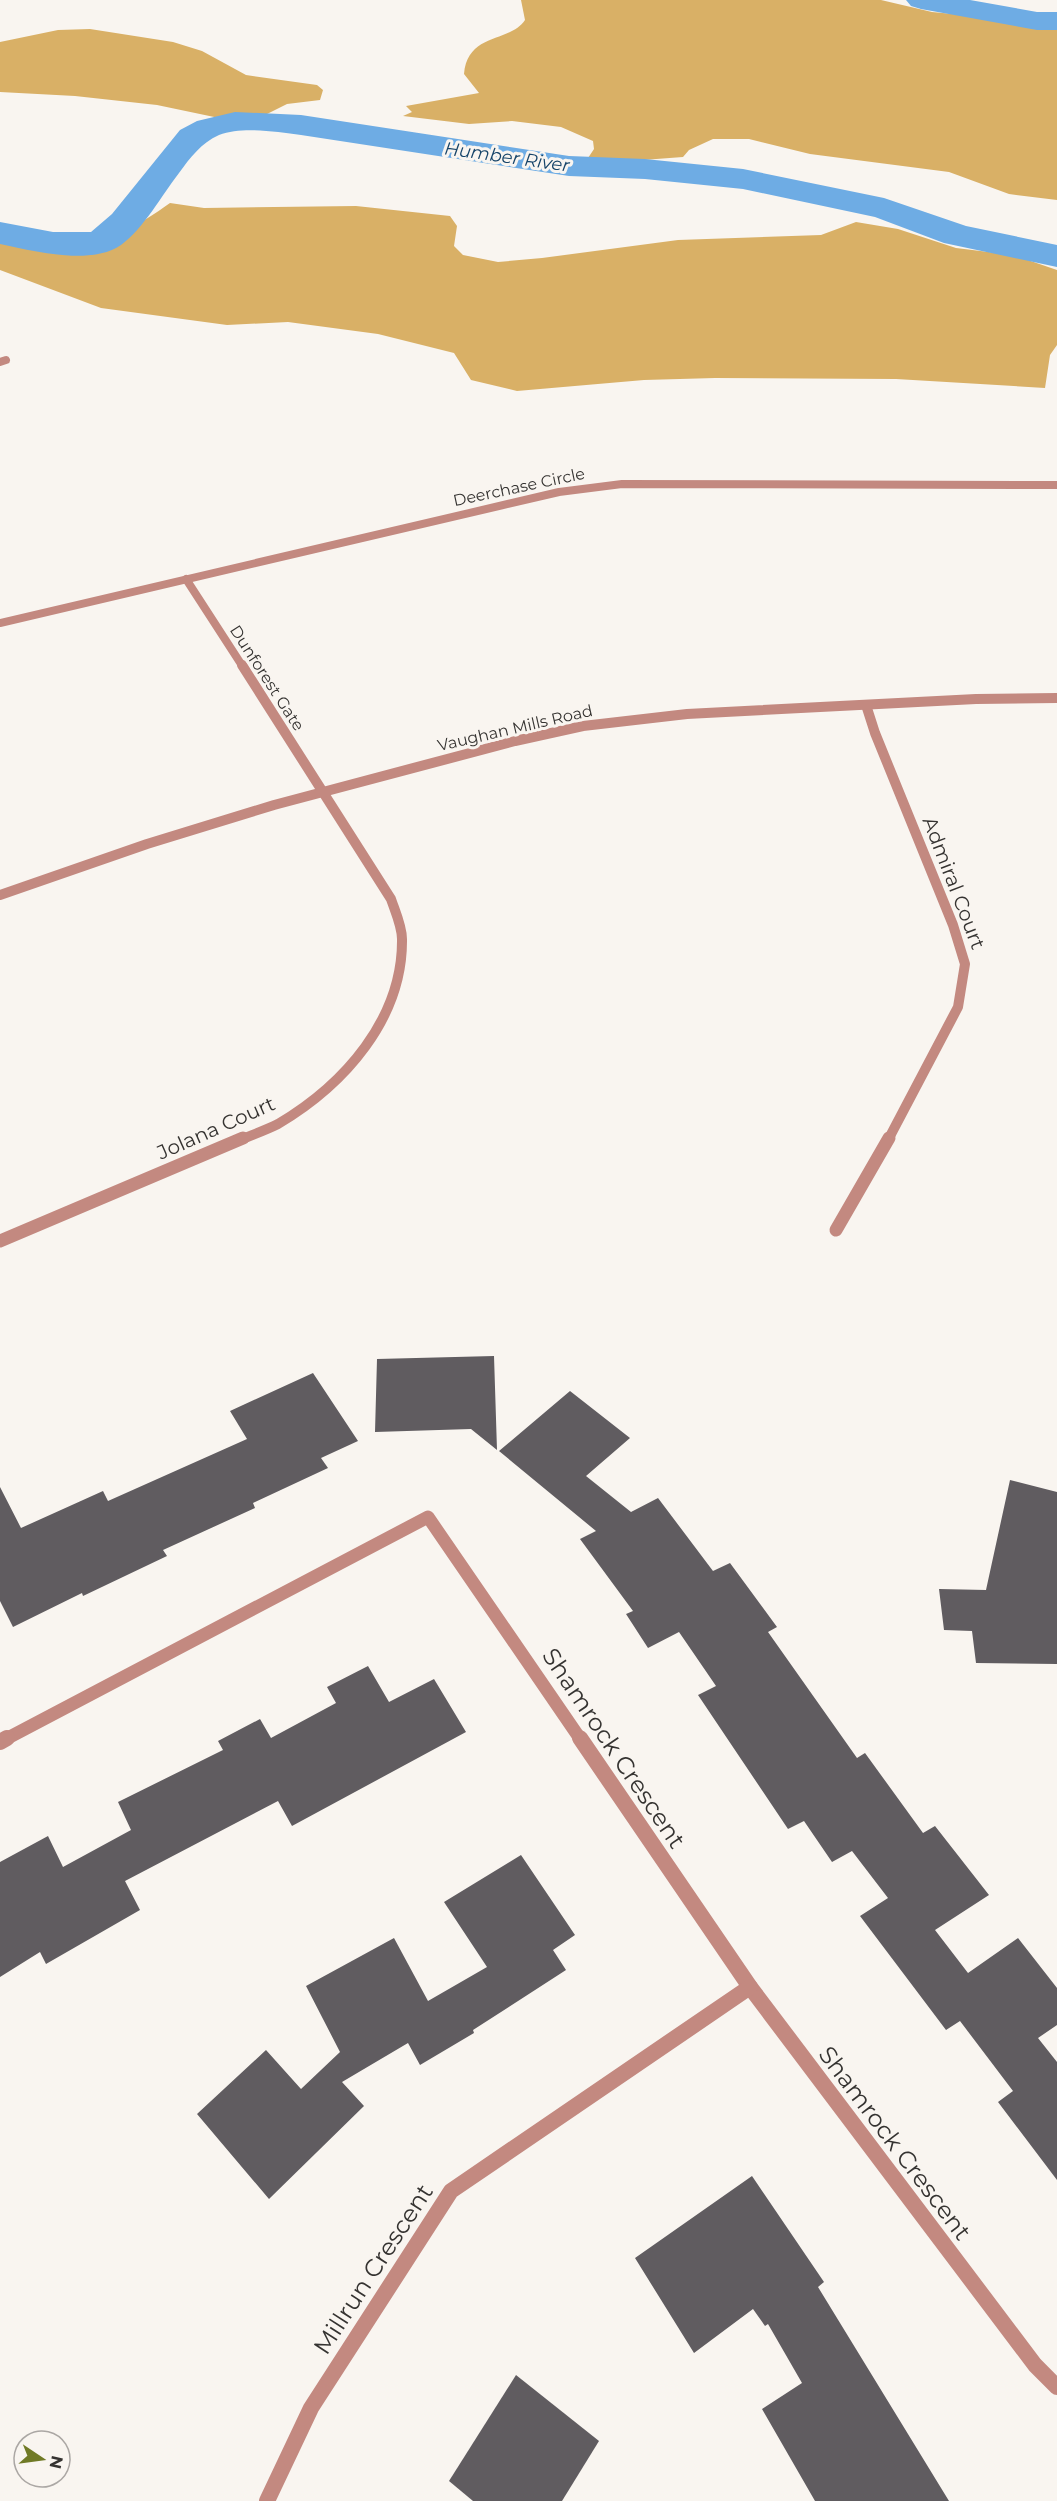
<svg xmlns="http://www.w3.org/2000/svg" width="1057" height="2501" viewBox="0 0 1057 2501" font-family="Montserrat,sans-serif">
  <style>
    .forest { fill: #d9b066 }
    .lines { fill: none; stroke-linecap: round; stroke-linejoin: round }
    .river { fill: #6eace4; fill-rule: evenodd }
    .building { fill: #605c60 }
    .minor-far3 { stroke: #c38980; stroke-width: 8 }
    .minor-far2 { stroke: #c38980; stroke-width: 10 }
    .minor-far1 { stroke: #c38980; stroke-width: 13 }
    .minor { stroke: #c38980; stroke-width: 16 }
    .tertiary { stroke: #c38980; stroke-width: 10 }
    .labels { text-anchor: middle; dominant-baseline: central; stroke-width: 6; stroke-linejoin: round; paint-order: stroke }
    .far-street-label { font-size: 16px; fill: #353331; stroke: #f9f5f0 }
    .far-water-label { font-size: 18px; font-style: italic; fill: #164469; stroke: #f9f5f0 }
    .street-label { font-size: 20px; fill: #353331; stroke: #f9f5f0 }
    .near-street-label { font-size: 24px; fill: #353331; stroke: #f9f5f0 }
  </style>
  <rect width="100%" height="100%" fill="#f9f5f0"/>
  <!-- forest -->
  <g class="forest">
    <path d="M521 0H881L932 12 1057 24V200L1009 194 949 172 810 154 749 139H713L689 150 683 157 616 162 586 161 594 149 593 141 561 127 512 121 469 124 403 116 412 112 406 106 479 93 464 74C468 32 510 43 525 20Z"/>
    <polygon points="90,29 173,42 202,51 246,75 317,85 323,90 320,100 287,104 265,115 246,120 219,118 157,105 75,96 0,92 0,42 58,30"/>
    <path d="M170 203 204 208 356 206 450 216 457 226 454 246 463 255 498 262 542 258 678 240 821 235 856 222 898 229 956 248 1013 255 1057 270V345L1050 355 1045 388 896 379 715 378 644 380 517 391 471 380 454 353 378 334 288 322 227 325 101 308 0 270V233L6 230C19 235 35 245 49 247 92 252 137 227 170 203Z"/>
  </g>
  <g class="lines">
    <!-- river -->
    <g class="river">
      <polygon points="906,0 970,0 1037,12 1057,12 1057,30 1037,30 921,9 911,6"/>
      <path d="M235 112 301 115 569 156 645 159 743 169 884 198 966 226 1057 245V267L944 243 875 217 743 189 645 179 569 176 301 135C276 132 243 126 219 135 201 143 190 158 179 173 161 196 145 227 121 245 91 266 34 251 0 244V222L53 232H91L112 214 180 130 197 121Z"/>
    </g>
  </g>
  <!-- building -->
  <g class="building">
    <polygon points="494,1356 497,1450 471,1429 375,1432 377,1359"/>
    <polygon points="313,1373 358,1441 321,1458 328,1468 253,1503 255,1508 163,1550 167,1556 83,1596 82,1593 13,1627 0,1601 0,1487 21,1528 103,1491 108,1501 247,1439 230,1411"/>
    <polygon points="570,1391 630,1438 586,1476 631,1512 658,1498 713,1571 730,1563 777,1627 768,1632 857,1758 865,1753 923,1833 935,1826 989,1895 935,1930 968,1973 1018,1938 1057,1988 1057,2025 1038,2038 1057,2062 1057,2180 998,2102 1013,2091 960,2021 946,2030 860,1916 888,1898 852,1851 832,1862 804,1821 788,1829 698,1695 716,1686 679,1632 648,1648 626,1614 633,1611 580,1539 596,1531 499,1451"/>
    <polygon points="1010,1480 1057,1492 1057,1664 976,1663 972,1631 944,1630 939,1589 986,1590"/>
    <polygon points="368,1666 389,1702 434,1679 466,1732 292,1826 278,1801 125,1881 140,1910 46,1964 40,1952 0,1977 0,1862 48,1836 63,1867 131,1830 118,1802 223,1750 218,1741 260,1719 271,1738 336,1703 327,1687"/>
    <polygon points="521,1855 575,1935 553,1950 566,1970 473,2030 474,2033 420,2065 408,2043 342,2082 364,2106 269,2199 197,2114 266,2050 301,2089 340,2052 306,1986 394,1938 428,2001 487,1967 444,1902"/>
    <polygon points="752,2176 824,2282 818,2287 949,2501 815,2501 762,2409 802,2383 768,2324 765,2326 753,2309 694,2353 635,2258"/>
    <polygon points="516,2375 599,2441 562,2501 473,2501 449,2481"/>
  </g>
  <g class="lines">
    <!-- minor-far3 -->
    <g class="minor-far3">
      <polyline points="0,362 6,360"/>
      <polyline points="186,579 243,667"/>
      <polyline points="0,623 559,492 622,484 1057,485"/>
    </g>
    <!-- minor-far2 -->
    <g class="minor-far2">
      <polyline points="866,705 875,733 953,925 965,964 958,1007 888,1140"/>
      <path d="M240 1140C252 1135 266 1130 278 1124 344 1085 403 1019 402 939 402 926 395 911 391 899L242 665"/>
    </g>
    <!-- minor-far1 -->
    <g class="minor-far1">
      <polyline points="836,1230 889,1138"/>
      <polyline points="0,1241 243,1138"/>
      <polyline points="4,1740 428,1517 581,1740"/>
    </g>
    <!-- minor -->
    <g class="minor">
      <polyline points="580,1738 750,1987 1035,2365 1057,2387"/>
      <polyline points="0,1742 7,1738"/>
      <polyline points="267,2501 311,2408 451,2191 750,1987"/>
    </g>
    <!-- tertiary -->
    <polyline class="tertiary" points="0,895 147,844 274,805 515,741 583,726 687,714 976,699 1057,698"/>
  </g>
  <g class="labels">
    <!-- far-street labels -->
    <g class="far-street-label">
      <text transform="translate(519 487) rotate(-12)">Deerchase Circle</text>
      <text transform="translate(267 678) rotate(57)">Dunforest Gate</text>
      <text transform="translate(515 728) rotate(-13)">Vaughan Mills Road</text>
    </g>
    <!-- far-water labels -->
    <g class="far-water-label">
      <text transform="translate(507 157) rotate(8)">Humber River</text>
    </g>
    <!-- street labels -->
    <g class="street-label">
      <text transform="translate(954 883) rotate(69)">Admiral Court</text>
      <text transform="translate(216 1128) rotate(-24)">Jolana Court</text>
    </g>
    <!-- near-street labels -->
    <g class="near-street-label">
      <text transform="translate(614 1748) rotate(56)">Shamrock Crescent</text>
      <text transform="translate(895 2143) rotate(53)">Shamrock Crescent</text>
      <text transform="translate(373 2269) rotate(-57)">Millrun Crescent</text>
    </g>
  </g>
  <!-- north arrow -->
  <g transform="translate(42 2459) rotate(103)"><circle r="28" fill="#f9f5f0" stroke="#aba7a4" stroke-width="1.5"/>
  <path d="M0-4.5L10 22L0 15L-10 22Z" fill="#707a26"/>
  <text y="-9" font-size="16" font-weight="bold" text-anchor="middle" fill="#353331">N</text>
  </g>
</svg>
